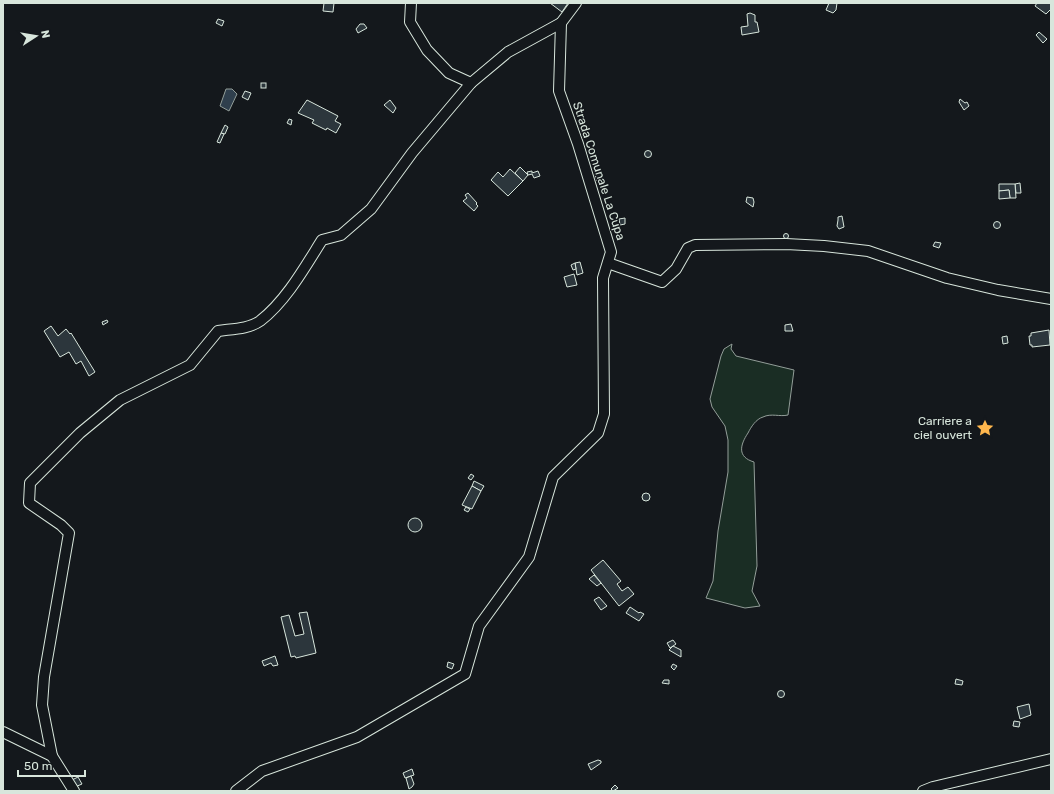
<svg xmlns="http://www.w3.org/2000/svg" width="1054" height="794" viewBox="0 0 1054 794" font-family="Rubik,sans-serif">
  <style>
    .green { fill: #1a2d24; stroke: #939e99 }
    .water { fill: #2f3f4d; stroke: #939e99 }
    .building { fill: #2c363c; stroke: #d8e6dc }
    .lines { fill: none; stroke-linecap: round; stroke-linejoin: round }
    .minor-casing { stroke: #d8e6dc; stroke-width: 12 }
    .minor { stroke: #14181c; stroke-width: 10 }
    .labels { text-anchor: middle; dominant-baseline: central; stroke-width: 3; stroke-linejoin: round; paint-order: stroke }
    .street-label { font-size: 12px; fill: #d8e6dc; stroke: #14181c }
    .poi-label { font-size: 12px; fill: #d8e6dc; stroke: #14181c; text-anchor: end }
  </style>
  <rect width="100%" height="100%" fill="#14181c"/>
  <!-- green -->
  <path class="green" d="M732 344 731 349 736 356 794 370 788 415C780 417 771 413 763 417 756 419 751 427 748 433 740 445 737 457 754 462L757 566 752 591 760 606 745 608 706 598 713 581 718 531 728 472V440L725 426 712 407 710 399 721 356 724 349Z"/>
  <!-- water -->
  <polygon class="water" points="226,89 232,89 237,94 229,111 220,106"/>
  <!-- building -->
  <g class="building">
    <polygon points="324,3 334,3 333,12 323,11"/>
    <polygon points="550,3 568,3 562,12"/>
    <polygon points="829,3 837,3 836,10 833,13 826,10"/>
    <polygon points="1037,3 1051,3 1051,9 1046,14 1035,6"/>
    <polygon points="750,13 755,15 755,22 757,22 759,32 742,35 741,27 748,26 747,14"/>
    <polygon points="218,19 224,21 222,26 216,23"/>
    <polygon points="360,24 364,24 367,28 358,33 356,29"/>
    <polygon points="1039,32 1047,39 1043,43 1036,35"/>
    <rect x="261" y="83" width="5" height="5"/>
    <polygon points="245,91 251,93 248,100 242,97"/>
    <polygon points="960,99 965,103 967,102 969,106 964,110 959,102"/>
    <polygon points="307,100 338,116 335,121 341,124 336,133 327,128 326,130 312,123 314,120 298,113"/>
    <polygon points="390,100 396,108 393,113 384,105"/>
    <polygon points="289,119 292,120 291,125 287,123"/>
    <polygon points="225,125 228,127 225,134 221,133"/>
    <polygon points="221,133 224,134 220,143 217,142"/>
    <circle cx="648" cy="154" r="3.5"/>
    <polygon points="520,167 528,175 523,181 515,173"/>
    <polygon points="510,169 523,181 508,196 491,180 498,172 503,177"/>
    <polygon points="532,171 532,173 538,171 540,176 534,178 532,174 528,175 527,172"/>
    <polygon points="601,172 603,179 597,181 595,174"/>
    <polygon points="1020,183 1021,193 1016,193 1015,184"/>
    <polygon points="999,184 1015,184 1016,198 1010,198 1009,190 999,191"/>
    <polygon points="1009,190 1010,198 999,199 999,191"/>
    <polygon points="468,193 477,203 476,204 478,206 474,211 463,201 467,198 465,195"/>
    <polygon points="747,197 753,198 754,202 753,207 746,202"/>
    <polygon points="842,216 844,227 839,229 837,226 838,220 838,217"/>
    <polygon points="625,218 625,224 620,225 619,219"/>
    <circle cx="997" cy="225" r="3.5"/>
    <circle cx="786" cy="236" r="2.5"/>
    <polygon points="935,242 941,243 939,248 933,246"/>
    <polygon points="580,262 583,273 577,275 575,263"/>
    <polygon points="575,263 576,269 573,270 571,265"/>
    <polygon points="574,274 577,285 567,287 564,277"/>
    <polygon points="107,320 108,322 103,325 102,322"/>
    <polygon points="791,324 793,331 785,331 785,325"/>
    <polygon points="51,326 58,336 66,329 70,334 71,333 95,372 89,376 81,361 76,364 69,352 60,357 44,331"/>
    <polygon points="1049,330 1050,345 1032,347 1032,345 1030,345 1029,336 1031,336 1031,333"/>
    <polygon points="1007,336 1008,343 1003,344 1002,337"/>
    <polygon points="471,474 474,476 471,480 468,478"/>
    <polygon points="474,481 484,486 481,491 472,486"/>
    <polygon points="472,486 481,491 472,509 462,505"/>
    <circle cx="646" cy="497" r="4"/>
    <polygon points="466,507 470,509 468,512 464,510"/>
    <circle cx="415" cy="525" r="7"/>
    <polygon points="603,560 621,581 617,584 622,591 628,587 634,594 619,606 591,570"/>
    <polygon points="594,575 601,583 597,586 589,579"/>
    <polygon points="599,597 607,606 601,610 594,600"/>
    <polygon points="630,607 639,613 640,612 644,614 639,621 626,613"/>
    <polygon points="307,612 316,653 296,658 295,656 291,657 281,617 289,615 295,636 304,634 299,613"/>
    <polygon points="673,640 676,644 670,648 667,643"/>
    <polygon points="673,646 681,650 681,657 669,650"/>
    <polygon points="275,656 278,665 273,666 271,663 264,666 262,661"/>
    <polygon points="448,662 454,664 452,669 447,667"/>
    <polygon points="673,664 677,666 674,670 671,667"/>
    <polygon points="956,679 963,681 962,685 955,684"/>
    <polygon points="664,680 669,680 669,684 662,683"/>
    <circle cx="781" cy="694" r="3.5"/>
    <polygon points="1029,704 1031,715 1020,719 1017,707"/>
    <polygon points="1014,721 1020,722 1019,727 1013,726"/>
    <polygon points="598,760 601,761 601,763 591,770 588,764"/>
    <polygon points="412,769 414,775 405,778 403,773"/>
    <polygon points="411,776 414,784 412,787 409,789 406,778"/>
    <polygon points="78,777 82,784 75,787 72,780"/>
    <polygon points="615,785 618,788 613,791 611,789"/>
  </g>
  <g class="lines">
    <!-- minor casing -->
    <g class="minor-casing">
      <g id="minor">
        <polyline points="411,3 410,22 427,50 449,73 471,83"/>
        <polyline points="608,263 662,282 676,269 688,248 695,245 786,244 824,246 868,251 947,278 998,290 1051,299"/>
        <polyline points="3,732 52,756 74,791"/>
        <path d="M52 756 42 705 44 677 69 533 61 525 29 503 30 483 80 433 120 400 190 365 218 331C231 329 249 329 260 321 286 301 305 267 322 240L341 235 371 209 412 153 471 83 508 52 561 23"/>
        <polyline points="236,791 262,771 357,737 465,674 479,626 529,557 553,477 598,433 604,414 603,278 611,252 578,144 559,91 561,23 576,3"/>
        <polyline points="923,791 933,787 1051,759"/>
      </g>
    </g>
    <!-- minor -->
    <use href="#minor" class="minor"/>
  </g>
  <!-- icons -->
  <defs>
    <g id="sight-bare" transform="scale(1.38)"><path d="M0-6L1.8-2.2L6-1.7L2.9 1.2L3.7 5.4L0 3.3L-3.7 5.4L-2.9 1.2L-6-1.7L-1.8-2.2Z" fill="#ffb74d" stroke="#14181c" stroke-width="2.5" paint-order="stroke"/></g>
  </defs>
  <g fill-rule="evenodd">
    <use href="#sight-bare" x="985" y="428"/>
  </g>
  <g class="labels">
    <!-- street labels -->
    <g class="street-label">
      <text transform="translate(599 171) rotate(72)">Strada Comunale La Cupa</text>
    </g>
    <!-- poi labels -->
    <g class="poi-label">
      <text x="972" y="421">Carriere a<tspan x="972" dy="14">ciel ouvert</tspan></text>
    </g>
  </g>
  <!-- border -->
  <rect width="1054" height="794" fill="none" stroke="#d8e6dc" stroke-width="8"/>
  <!-- north arrow -->
  <g transform="translate(36 36) rotate(78)" stroke="#14181c" stroke-width="3" paint-order="stroke">
  <path d="M0-3L7 15L0 10L-7 15Z" fill="#d8e6dc"/>
  <text y="-6" font-size="11" font-weight="bold" text-anchor="middle" fill="#d8e6dc">N</text>
  </g>
  <!-- scale -->
  <path d="M18 770v6h67v-6" fill="none" stroke="#d8e6dc" stroke-width="2"/>
  <text x="24" y="770" font-size="12" fill="#d8e6dc" stroke="#14181c" stroke-width="3" paint-order="stroke">50 m</text>
</svg>
